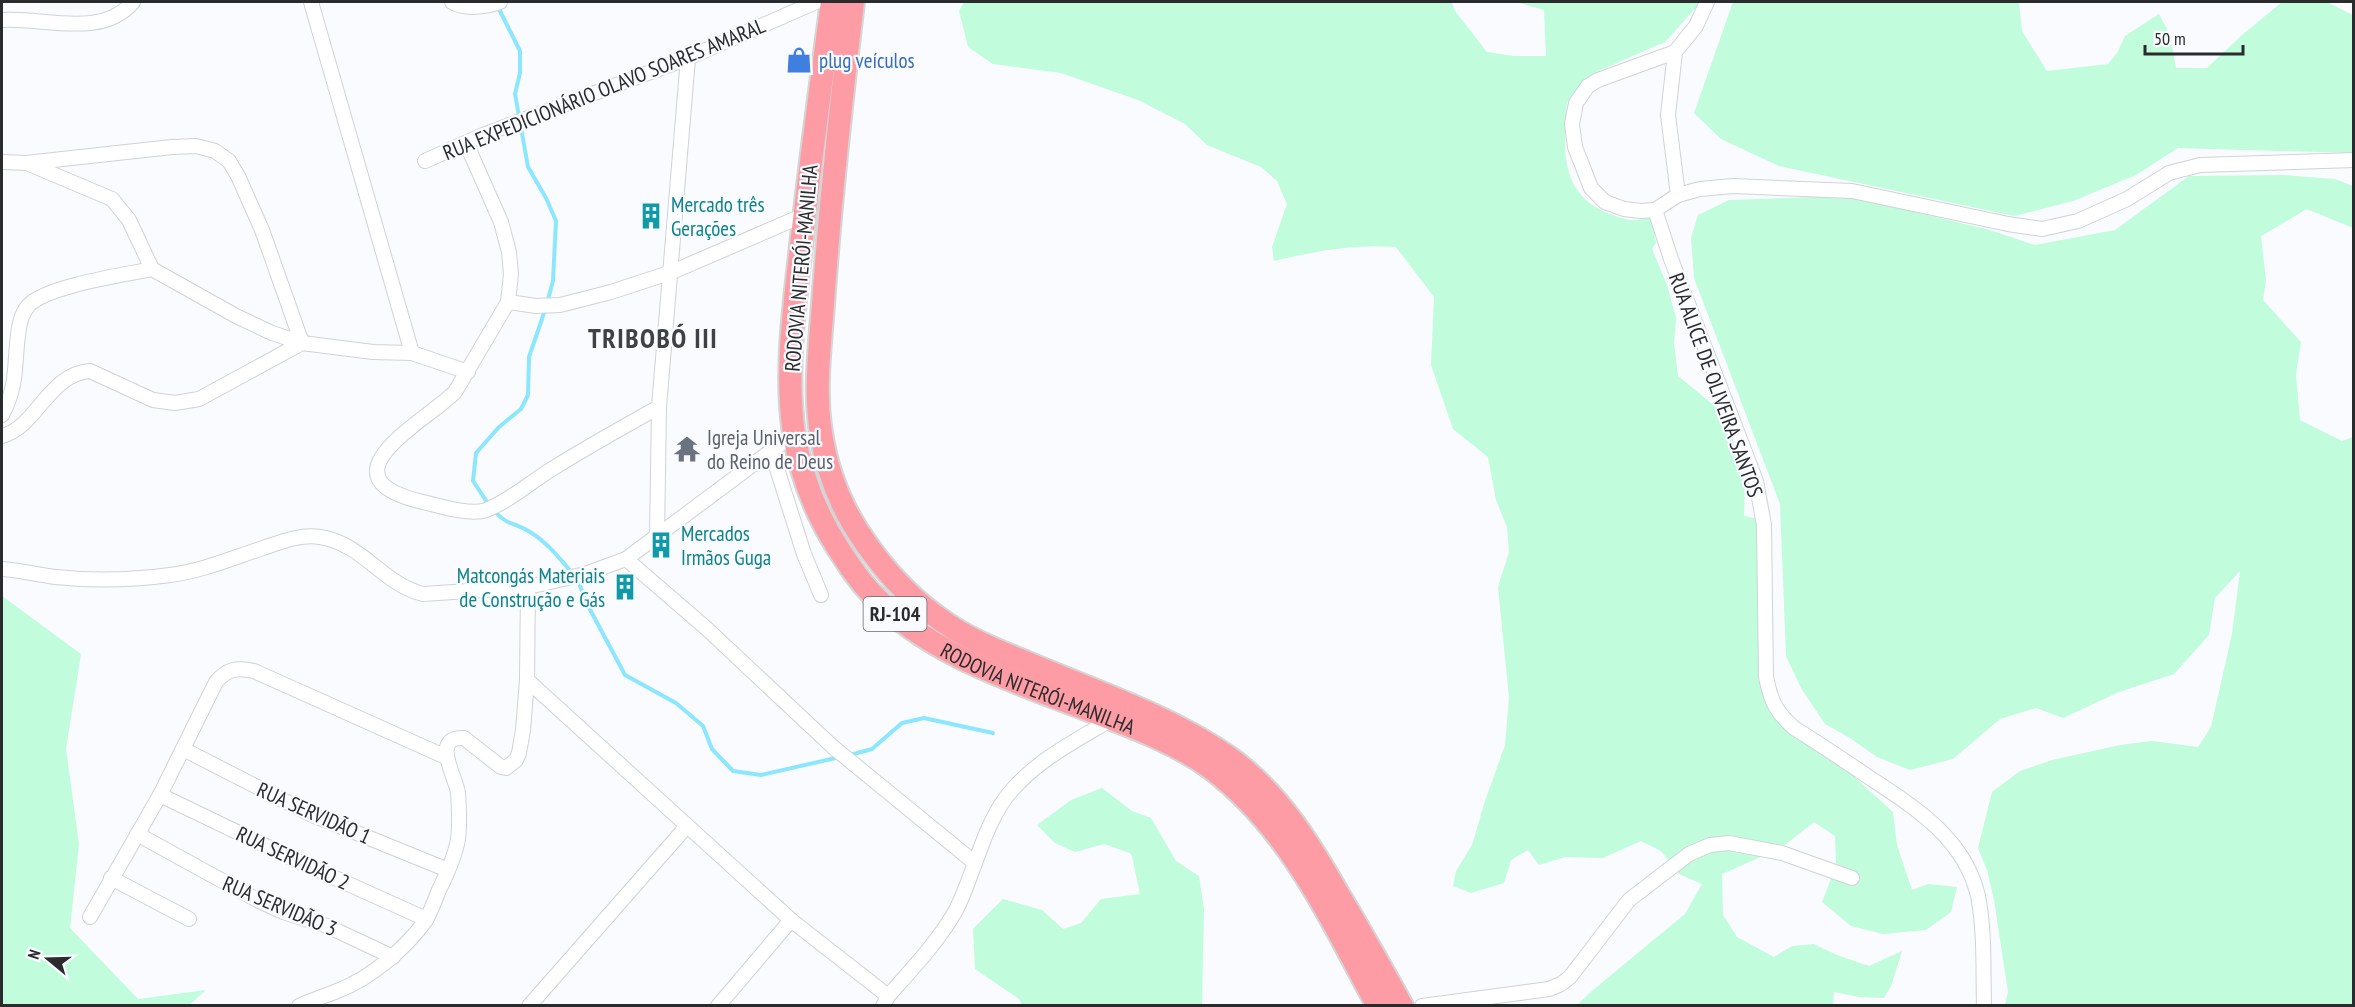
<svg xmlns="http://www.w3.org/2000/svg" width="2355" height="1007" viewBox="0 0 2355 1007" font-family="'PT Sans Narrow',sans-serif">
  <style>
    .green { fill: #c1fcdc }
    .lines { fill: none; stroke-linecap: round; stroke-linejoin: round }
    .stream { stroke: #8ce7fe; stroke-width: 4 }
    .minor-casing { stroke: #cfd3d7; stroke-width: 16 }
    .trunk-casing { stroke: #d4d5d5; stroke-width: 26 }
    .minor { stroke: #fff; stroke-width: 14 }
    .trunk { stroke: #fe9ca6; stroke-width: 22 }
    .labels { text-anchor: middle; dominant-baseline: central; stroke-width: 4.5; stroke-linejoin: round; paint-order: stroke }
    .shield { fill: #f9fbfe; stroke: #68696c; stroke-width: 1.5 }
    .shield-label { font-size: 20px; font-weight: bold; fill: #2a2b2d }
    .shop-label { font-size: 21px; fill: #366cbe; stroke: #f9fbfe; text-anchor: start }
    .street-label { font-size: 21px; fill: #2a2b2d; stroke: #f9fbfe }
    .culture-label { font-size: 21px; fill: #0d838f; stroke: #f9fbfe; text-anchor: start }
    .worship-label { font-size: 21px; fill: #5b616d; stroke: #f9fbfe; text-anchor: start }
    .district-label { font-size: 27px; font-weight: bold; letter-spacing: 1.5px; fill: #3f4145; stroke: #f9fbfe }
  </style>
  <rect width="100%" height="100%" fill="#f9fbfe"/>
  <!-- green -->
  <g class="green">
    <path d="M964 2H1452L1455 11 1487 52 1514 56H1546L1544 10 1516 2H1701L1665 42 1596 72 1567 103C1564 149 1558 194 1610 214 1630 221 1630 222 1651 217L1656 243 1652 249 1667 285 1676 318 1674 343 1678 376 1722 412 1745 481 1744 516 1759 519 1758 678 1766 705 1791 734 1838 762 1893 812 1897 845 1912 890 1928 884 1957 887 1951 912 1926 930 1883 934 1851 926 1822 902 1836 866 1835 836 1814 822 1781 848 1722 874 1723 915 1737 937 1774 957 1792 946 1814 944 1837 955 1869 966 1902 951 1891 986 1884 998 1859 997 1834 992 1833 1005H1577L1593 990 1685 914 1702 884 1679 874 1661 851 1641 841 1603 858 1565 857 1539 865 1528 850 1511 860 1504 883 1471 893 1453 886 1456 871 1472 845 1485 801 1505 745 1509 698 1498 587 1509 552 1507 527 1496 500 1488 457 1453 429 1431 365 1434 297 1396 247C1352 244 1318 251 1274 261L1272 247 1287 204 1277 181 1261 167 1207 145 1185 124 1138 100 1061 73 993 64 968 47 959 11Z"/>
    <polygon points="1733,2 2019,2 2022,31 2047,71 2108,64 2117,53 2125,36 2159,14 2170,35 2176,68 2207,68 2242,35 2282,2 2327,2 2353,15 2353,153 2178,148 2136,175 2073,201 2014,216 1779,166 1721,139 1694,113"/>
    <polygon points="2284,175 2335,179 2353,186 2353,228 2307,209 2261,236 2266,280 2263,300 2301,342 2296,375 2300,420 2342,441 2353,437 2353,1005 2005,1005 2008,992 1994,900 1987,870 1978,848 1992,792 2020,771 2052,760 2120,745 2152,741 2198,747 2211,727 2232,634 2240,571 2215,598 2209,635 2174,674 2119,692 2063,718 2036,708 2000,719 1953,759 1910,770 1877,757 1850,738 1825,724 1801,688 1786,656 1780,504 1694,278 1691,238 1698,215 1729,200 1848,196 1990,230 2035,245 2115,230 2189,176"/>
    <polygon points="2,596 81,654 66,749 79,844 70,928 138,999 206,990 189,1005 2,1005"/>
    <polygon points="1102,788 1132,811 1151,818 1176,861 1199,876 1204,909 1202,1005 1022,1005 1019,999 975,969 973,929 1003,899 1042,910 1063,929 1081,923 1101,899 1140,894 1132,856 1130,853 1104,844 1075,852 1055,843 1037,825 1071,800"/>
  </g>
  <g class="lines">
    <!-- stream -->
    <g class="stream">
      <polyline points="497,5 520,51 520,73 515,94 528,167 546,198 556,221 553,281 547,303"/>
      <polyline points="489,505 473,481 476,453 499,427 521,409 528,395 529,357 545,310"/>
      <path d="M494 511C508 526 514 522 530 532 547 542 560 559 573 574"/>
      <polyline points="578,580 586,602 625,675 676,703 703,726 712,749 733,771 761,775 840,757"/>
      <polyline points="850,755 872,749 902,723 924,718 993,733"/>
    </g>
    <!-- minor casing -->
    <g class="minor-casing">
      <g id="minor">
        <polyline points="311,2 412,353"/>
        <path d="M452 2C465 10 486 7 500 2"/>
        <path d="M2 20C43 17 102 39 133 2"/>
        <polyline points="1675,52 1598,80 1588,86 1576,103 1572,124 1575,147 1591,188 1605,202 1624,209 1641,211 1655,210 1678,195 1700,189 1733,186 1852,191 2008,224 2042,229 2078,221 2127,199 2169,173 2200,165 2354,160"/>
        <path d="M466 143 501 222 509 252 511 274 508 302 455 392C425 422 319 476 419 501 436 505 470 516 486 510 508 502 532 481 552 469 587 447 623 427 659 407"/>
        <polyline points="425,161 483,135 688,58 816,2"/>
        <path d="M2 162 26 163 172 147 196 146 215 151 229 161 238 176 262 230 302 343 199 399 175 403 153 400 90 371C48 374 37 427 2 436"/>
        <polyline points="29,164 112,199 129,220 152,269"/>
        <polyline points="1678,195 1668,115 1675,52 1696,26 1707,2"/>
        <path d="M1655 210 1671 259 1756 481 1764 525 1766 677C1771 701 1775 711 1794 728 1820 744 1845 761 1870 778 1916 808 1965 839 1978 896 1985 931 1983 970 1984 1006"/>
        <polyline points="508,302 536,306 560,305 611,292 672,272 804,215"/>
        <path d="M2 415C18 385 14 366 18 335 19 325 22 312 29 305 47 286 124 275 152 269L236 316 272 333 302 343 373 352 412 353 468 372"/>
        <polyline points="771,450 804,554 821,595"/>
        <polyline points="657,537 659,407 688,58"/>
        <polyline points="626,559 706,628 833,747 975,863"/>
        <path d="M2 569C20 570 38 575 56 577 93 581 133 580 170 575 202 571 232 558 263 548 281 542 300 534 320 537 362 543 384 585 423 594L528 587 585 574 626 559 794 434"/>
        <polyline points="527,680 791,920 888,996"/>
        <polyline points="183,749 310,814 448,870"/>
        <polyline points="160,795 293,859 426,919"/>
        <polyline points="137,834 259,901 283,912 327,926 393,957"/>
        <polyline points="111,878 189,919"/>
        <path d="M90 917 160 795 216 682C227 669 237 667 254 671L446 757"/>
        <path d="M299 1006C312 1000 325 996 337 991 370 979 406 948 426 920 431 911 435 900 439 890 447 874 455 857 458 839 460 824 459 807 458 793 456 777 430 736 464 738L501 767 506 768 516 760 519 753 523 730 527 680 528 587"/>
        <polyline points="529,1006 687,826"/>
        <polyline points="718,1006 791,920"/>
        <path d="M883 1006 888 996C912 969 938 942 956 910 975 873 984 821 1012 790 1039 759 1077 740 1112 719"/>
        <polyline points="1422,1006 1549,989 1561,984 1570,977 1629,900 1689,854 1710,845 1729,843 1782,853 1852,878"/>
      </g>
    </g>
    <!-- trunk casing -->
    <g class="trunk-casing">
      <g id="trunk">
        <path id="s1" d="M832 2C821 83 810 165 801 246 794 308 785 373 794 434 801 475 816 514 838 548 849 565 859 581 873 595 930 655 1014 681 1089 710 1130 726 1176 742 1212 769 1291 829 1331 920 1378 1006"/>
        <path d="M853 2C841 102 830 203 823 304 820 346 814 391 821 433 827 473 843 512 867 545 888 575 914 602 944 622 968 639 998 651 1025 662 1093 691 1176 718 1235 762 1282 798 1312 848 1341 899 1362 934 1382 970 1402 1006"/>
      </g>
    </g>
    <!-- minor -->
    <use href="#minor" class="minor"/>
    <!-- trunk -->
    <use href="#trunk" class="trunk"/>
  </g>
  <!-- icons -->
  <defs>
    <g id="shop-bare" transform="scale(2.07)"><path d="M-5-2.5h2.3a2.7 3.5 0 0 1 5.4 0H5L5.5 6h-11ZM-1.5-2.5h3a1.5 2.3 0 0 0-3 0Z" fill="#3f7fe0" stroke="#f9fbfe" stroke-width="2.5" paint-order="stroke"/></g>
    <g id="building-bare" transform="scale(2.07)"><path d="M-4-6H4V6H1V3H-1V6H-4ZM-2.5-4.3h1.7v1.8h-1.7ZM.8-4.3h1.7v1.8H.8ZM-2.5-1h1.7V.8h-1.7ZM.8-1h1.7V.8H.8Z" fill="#0f9aa8" stroke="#f9fbfe" stroke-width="2.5" paint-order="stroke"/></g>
    <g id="temple-bare" transform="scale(2.07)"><path d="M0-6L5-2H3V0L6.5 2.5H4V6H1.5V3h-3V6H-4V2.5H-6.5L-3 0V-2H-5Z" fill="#6b7280" stroke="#f9fbfe" stroke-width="2.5" paint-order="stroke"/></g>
  </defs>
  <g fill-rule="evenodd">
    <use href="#shop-bare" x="799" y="60"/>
    <use href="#building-bare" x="651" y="216"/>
    <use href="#temple-bare" x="687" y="449"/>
    <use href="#building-bare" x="661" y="545"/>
    <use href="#building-bare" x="625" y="587"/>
  </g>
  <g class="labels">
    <!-- shield labels -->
    <rect class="shield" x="863.5" y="597" width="63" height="34" rx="4.5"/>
    <g class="shield-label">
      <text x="895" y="614">RJ-104</text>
    </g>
    <!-- shop labels -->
    <g class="shop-label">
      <text x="819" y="60">plug veículos</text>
    </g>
    <!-- street labels -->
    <g class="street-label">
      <text transform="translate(604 89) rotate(-22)">RUA EXPEDICIONÁRIO OLAVO SOARES AMARAL</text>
      <text transform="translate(801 268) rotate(-85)">RODOVIA NITERÓI-MANILHA</text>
      <text transform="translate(1716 385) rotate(70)">RUA ALICE DE OLIVEIRA SANTOS</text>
      <text stroke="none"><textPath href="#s1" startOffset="808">RODOVIA NITERÓI-MANILHA</textPath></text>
      <text transform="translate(314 813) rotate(24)">RUA SERVIDÃO 1</text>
      <text transform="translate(293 858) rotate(25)">RUA SERVIDÃO 2</text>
      <text transform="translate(280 906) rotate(23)">RUA SERVIDÃO 3</text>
    </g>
    <!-- culture labels -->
    <g class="culture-label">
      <text x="671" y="204">Mercado três<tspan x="671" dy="24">Gerações</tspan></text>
      <text x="681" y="533">Mercados<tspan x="681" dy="24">Irmãos Guga</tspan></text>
      <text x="605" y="575" text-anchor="end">Matcongás Materiais<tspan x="605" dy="24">de Construção e Gás</tspan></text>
    </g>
    <!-- worship labels -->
    <g class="worship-label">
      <text x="707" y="437">Igreja Universal<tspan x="707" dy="24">do Reino de Deus</tspan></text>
    </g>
    <!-- district labels -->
    <g class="district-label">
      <text x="653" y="338">TRIBOBÓ III</text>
    </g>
  </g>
  <!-- border -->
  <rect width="2355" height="1007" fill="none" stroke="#2a2b2d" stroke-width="6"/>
  <!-- north arrow -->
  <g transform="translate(48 959) rotate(289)" stroke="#f9fbfe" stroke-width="4.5" paint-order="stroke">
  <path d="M0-4.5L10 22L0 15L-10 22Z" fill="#2a2b2d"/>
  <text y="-9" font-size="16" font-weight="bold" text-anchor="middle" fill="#2a2b2d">N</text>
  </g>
  <!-- scale -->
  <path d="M2145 45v9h98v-9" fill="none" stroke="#2a2b2d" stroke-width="3"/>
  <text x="2154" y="45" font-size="18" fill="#2a2b2d" stroke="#f9fbfe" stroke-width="4.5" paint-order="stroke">50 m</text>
</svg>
